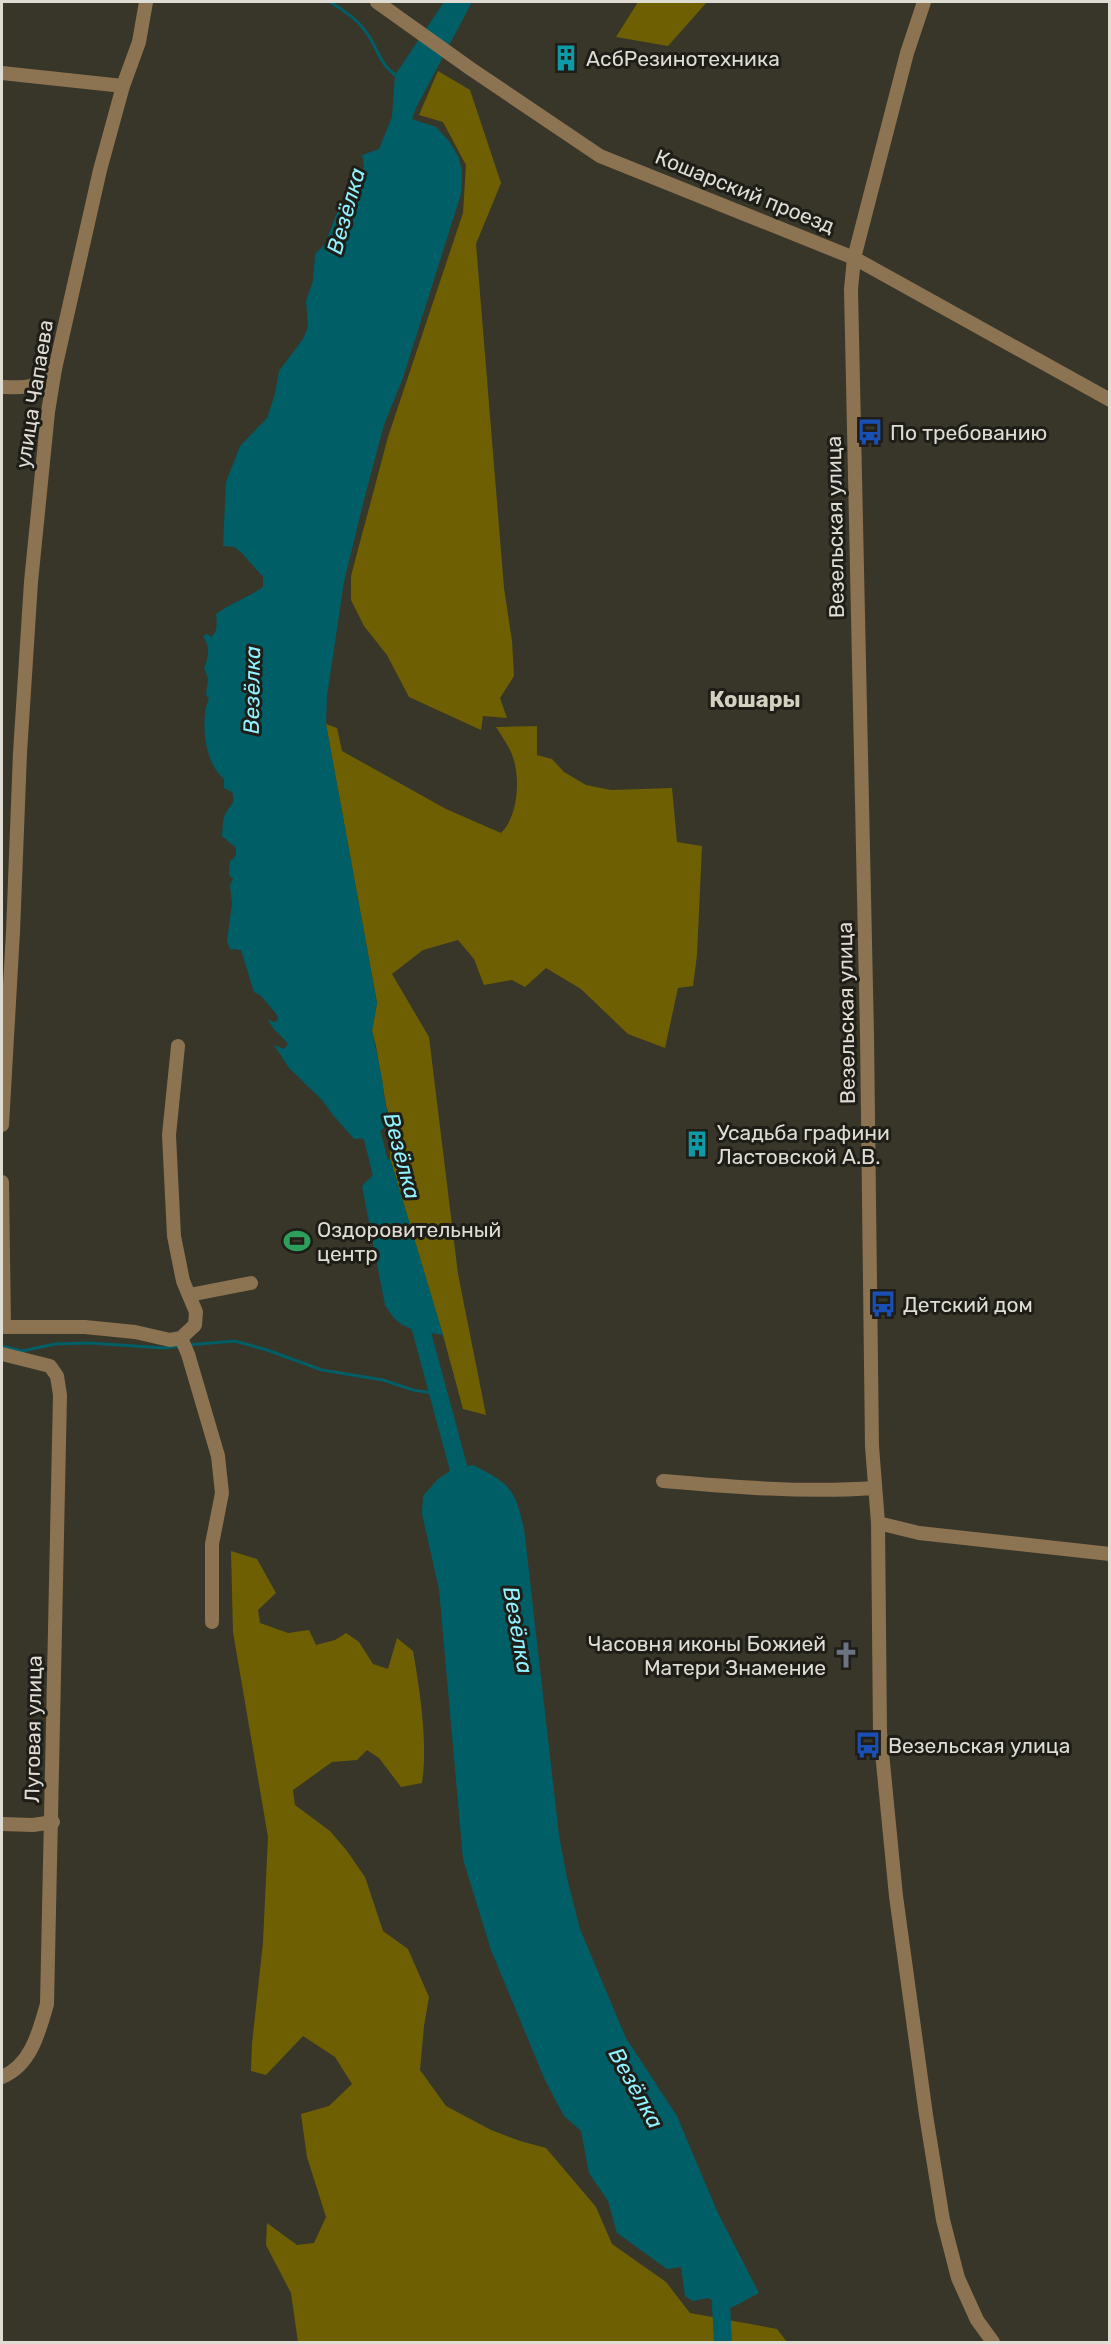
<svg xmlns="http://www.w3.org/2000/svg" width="1111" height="2344" viewBox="0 0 1111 2344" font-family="Rubik,sans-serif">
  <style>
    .forest { fill: #6e6002 }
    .water { fill: #005e67 }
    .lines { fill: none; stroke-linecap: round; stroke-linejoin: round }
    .stream { stroke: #005e67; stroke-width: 3 }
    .river { stroke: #005e67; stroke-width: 18 }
    .minor { stroke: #8c7352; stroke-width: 14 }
    .labels { text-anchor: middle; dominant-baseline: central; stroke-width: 6; stroke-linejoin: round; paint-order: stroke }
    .poi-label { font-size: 21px; fill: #dedcd3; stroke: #1e1d17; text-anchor: start }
    .street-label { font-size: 21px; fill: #dedcd3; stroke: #1e1d17 }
    .water-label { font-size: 22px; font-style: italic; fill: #91f2ff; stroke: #1e1d17 }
    .neighbourhood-label { font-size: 22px; font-weight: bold; fill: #d3d0bf; stroke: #1e1d17 }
  </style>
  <rect width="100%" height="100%" fill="#383628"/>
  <!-- forest -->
  <g class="forest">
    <polygon points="638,2 707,2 668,46 616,37"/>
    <polygon points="438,71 470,90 501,183 476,244 504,588 512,641 514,676 500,698 507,718 483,716 481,730 409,697 387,655 364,626 351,600 351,576 388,437 463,213 466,165 443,122 419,115"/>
    <path d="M326 724 337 728 342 751 446 809 501 833C519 816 521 774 511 752 507 743 501 735 496 727L537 726V755L552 759 564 772 586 785 611 790 672 788 677 842 702 846 697 955 693 986 678 988 665 1048 628 1034 581 989 546 968 525 987 512 980 484 985 474 959 458 940 423 950 392 974 429 1037 458 1274 486 1415 463 1409 443 1335 390 1158 391 1123 386 1105 376 1046 372 1031 377 1003Z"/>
    <path d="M231 1551 257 1559 276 1593 258 1610 260 1623 288 1633 309 1630 316 1645 335 1640 346 1633 359 1642 373 1664 388 1669 397 1638 413 1651C420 1691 428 1743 422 1783L401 1787 379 1758 367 1750 357 1760 332 1762 293 1790 295 1805 330 1831 347 1851 365 1877 383 1931 408 1949 429 1997 424 2026 420 2070 446 2106 491 2130 520 2141 546 2148 596 2207 612 2244 666 2282 690 2313 777 2329 787 2342H298L291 2293 266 2245 267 2223 297 2245 314 2243 326 2217 307 2157 301 2114 329 2106 352 2084 335 2057 303 2036 266 2075 251 2071 252 2044 263 1942 268 1837 233 1632Z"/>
  </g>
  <!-- water -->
  <g class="water">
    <path d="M444 2H472L416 108 412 119 436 127 449 141 459 158 462 172 461 194 403 378 384 425 364 500 344 582 327 696 326 724 377 1003 372 1031 382 1078 385 1103 391 1123 371 1138 354 1139 333 1115 322 1100 289 1068 274 1045 284 1049 288 1044C280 1033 275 1034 268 1019L273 1022 277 1021 278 1016 261 996 254 992 241 950 230 949 227 941 232 904 230 885 233 879 229 875 230 861 236 856V848L222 836C223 830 222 821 225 815 229 804 237 805 232 792L224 788V779C204 763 200 720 209 698L206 695 208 678 204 668C209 657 210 646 203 636L207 634 211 637C218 632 217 622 216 614 231 603 247 598 263 587V577L242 553 234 547 223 546 226 482 240 446 267 418 275 394 279 371 303 339 308 327 306 301 313 281 315 254 325 244 340 205 362 176 364 166 362 155 379 149 392 117 395 75Z"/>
    <path d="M390 1158 443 1335C416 1330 400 1332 385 1305L362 1186Z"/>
    <path d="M473 1465C510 1484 514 1487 524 1528L559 1835 567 1878 580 1929 626 2038 677 2116 717 2211 759 2293 729 2309 708 2298 693 2301 685 2296 681 2267 667 2269 617 2233 608 2201 589 2173 581 2131 564 2116 545 2080 491 1950 463 1859 439 1589 422 1514 423 1496 438 1479 450 1471Z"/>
  </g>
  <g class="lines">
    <!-- stream -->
    <g class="stream">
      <path d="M330 2C342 9 354 17 363 28 377 44 377 61 395 75"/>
      <polyline points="187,1345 235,1341 267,1350 322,1370 383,1380 413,1390 439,1394"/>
      <polyline points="2,1346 22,1351 55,1344 90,1343 164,1348 181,1346"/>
    </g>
    <!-- river -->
    <g class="river">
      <polyline points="367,1115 386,1190"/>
      <polyline points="415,1307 465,1492"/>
      <polyline points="717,2282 720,2287 723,2342"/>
    </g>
    <!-- minor -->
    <g class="minor">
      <polyline points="377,2 471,69 600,156 854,258 1110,400"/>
      <polyline points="924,2 907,53 854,258 851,289 867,1035 872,1446 878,1523 880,1732 896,1896 926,2115 943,2220 958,2278 977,2320 993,2342"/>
      <polyline points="2,73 123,86"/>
      <path d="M2 387C28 388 36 389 55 369"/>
      <polyline points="2,1125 13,932 20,753 31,582 48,412 55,369 100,170 123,86 139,42 146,2"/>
      <polyline points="2,1182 4,1327"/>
      <polyline points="189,1295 251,1283"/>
      <polyline points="4,1327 85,1327 135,1332 170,1340 181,1338 195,1325 196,1312 183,1281 174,1236 169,1135 178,1046"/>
      <polyline points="181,1338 188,1354 218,1456 222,1493 212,1544 212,1622"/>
      <path d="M2 1354 50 1366 57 1376 60 1395 47 2004C39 2032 31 2065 2 2077"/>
      <path d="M663 1481C733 1487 804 1493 875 1488"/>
      <polyline points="878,1523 919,1533 1110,1554"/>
      <polyline points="2,1824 33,1825 53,1822"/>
    </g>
  </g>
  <!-- icons -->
  <defs>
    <g id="building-bare" transform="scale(2.07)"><path d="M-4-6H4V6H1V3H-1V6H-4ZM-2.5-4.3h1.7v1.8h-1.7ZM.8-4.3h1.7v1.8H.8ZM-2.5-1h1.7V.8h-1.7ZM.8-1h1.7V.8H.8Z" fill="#0f9aa8" stroke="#1e1d17" stroke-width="2.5" paint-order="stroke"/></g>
    <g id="bus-bare" transform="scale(2.07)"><path d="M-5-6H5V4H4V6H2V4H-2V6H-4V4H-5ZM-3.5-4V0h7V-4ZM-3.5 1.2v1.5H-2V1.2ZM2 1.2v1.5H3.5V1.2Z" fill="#1a4fb4" stroke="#1e1d17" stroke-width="2.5" paint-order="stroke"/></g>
    <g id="stadium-bare" transform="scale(2.07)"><path d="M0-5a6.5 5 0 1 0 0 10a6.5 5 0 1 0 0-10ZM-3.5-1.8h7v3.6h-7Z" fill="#2e9e5b" stroke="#1e1d17" stroke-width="2.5" paint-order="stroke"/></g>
    <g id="church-bare" transform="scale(2.07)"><path d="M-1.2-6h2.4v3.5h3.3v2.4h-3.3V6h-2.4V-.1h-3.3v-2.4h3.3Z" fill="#6b7280" stroke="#1e1d17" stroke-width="2.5" paint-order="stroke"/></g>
  </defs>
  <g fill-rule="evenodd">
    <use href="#building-bare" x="566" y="58"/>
    <use href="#bus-bare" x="870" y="432"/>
    <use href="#building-bare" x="697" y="1144"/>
    <use href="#stadium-bare" x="297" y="1241"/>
    <use href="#bus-bare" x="883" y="1304"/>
    <use href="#church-bare" x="846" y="1655"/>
    <use href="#bus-bare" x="868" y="1745"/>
  </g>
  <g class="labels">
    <!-- poi labels -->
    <g class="poi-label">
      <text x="586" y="58">АсбРезинотехника</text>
      <text x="890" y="432">По требованию</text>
      <text x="717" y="1132">Усадьба графини<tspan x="717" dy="24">Ластовской А.В.</tspan></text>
      <text x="317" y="1229">Оздоровительный<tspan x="317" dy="24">центр</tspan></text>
      <text x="903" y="1304">Детский дом</text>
      <text x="826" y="1643" text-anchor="end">Часовня иконы Божией<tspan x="826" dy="24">Матери Знамение</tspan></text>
      <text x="888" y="1745">Везельская улица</text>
    </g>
    <!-- street labels -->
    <g class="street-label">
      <text transform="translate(745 191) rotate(22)">Кошарский проезд</text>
      <text transform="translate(34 394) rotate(-81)">улица Чапаева</text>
      <text transform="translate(835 527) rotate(-91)">Везельская улица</text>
      <text transform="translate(846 1013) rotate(-91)">Везельская улица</text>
      <text transform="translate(33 1729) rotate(-89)">Луговая улица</text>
    </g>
    <!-- water labels -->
    <g class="water-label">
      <text transform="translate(346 211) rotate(-74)">Везёлка</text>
      <text transform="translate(252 690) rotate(-89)">Везёлка</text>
      <text transform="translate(402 1156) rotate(75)">Везёлка</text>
      <text transform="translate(518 1630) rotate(80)">Везёлка</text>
      <text transform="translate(636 2088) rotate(61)">Везёлка</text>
    </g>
    <!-- neighbourhood labels -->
    <g class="neighbourhood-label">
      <text x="755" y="699">Кошары</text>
    </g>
  </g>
  <!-- border -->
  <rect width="1111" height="2344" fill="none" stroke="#dedcd3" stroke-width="6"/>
</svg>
